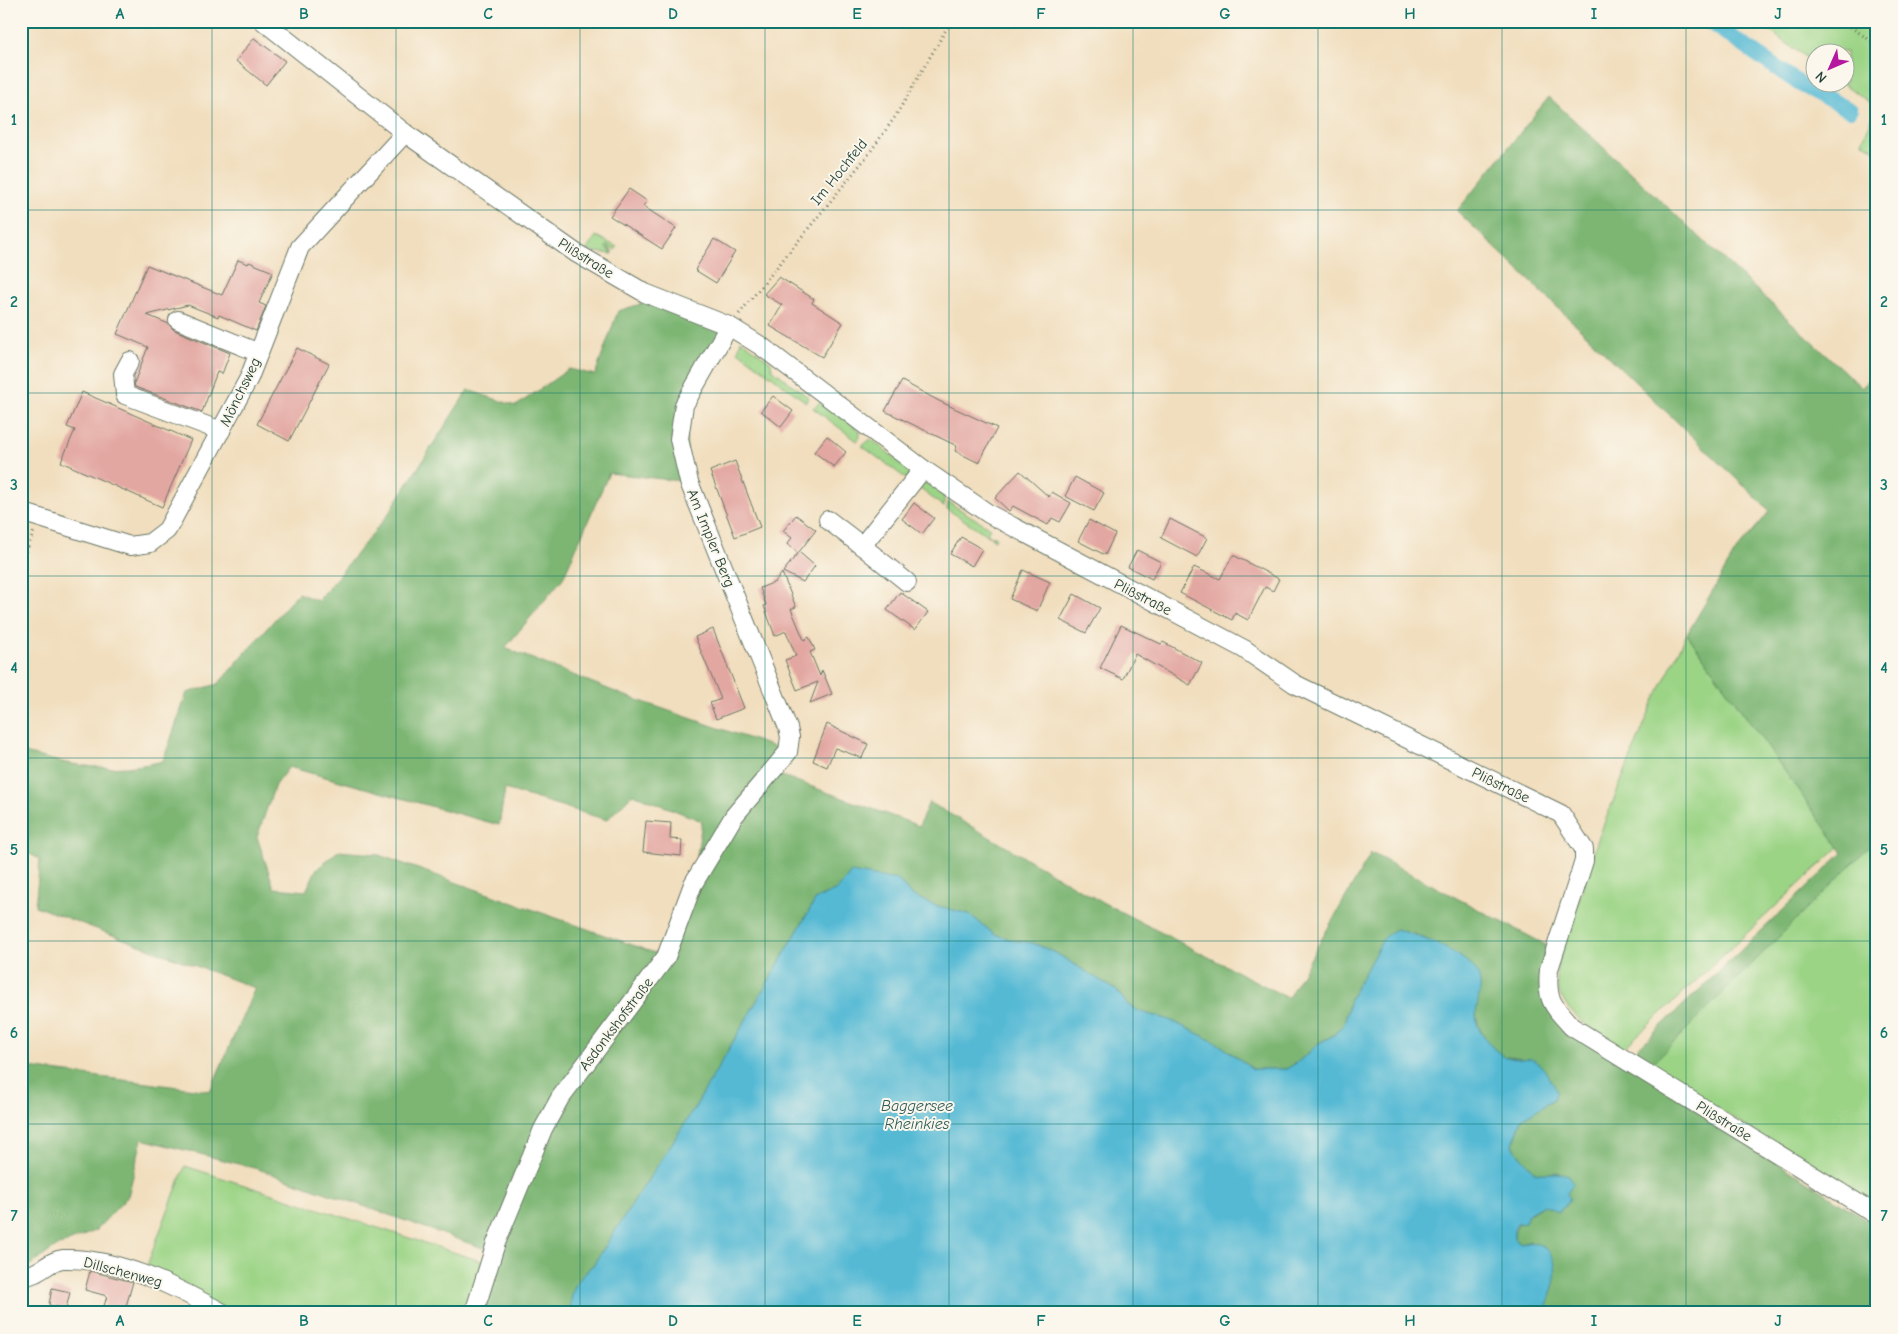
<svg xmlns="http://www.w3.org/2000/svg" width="1898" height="1334" viewBox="0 0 1898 1334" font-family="'Comic Neue',sans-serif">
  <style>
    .green { fill: #9cd486; stroke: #5e885d }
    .forest { fill: #7db673; stroke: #4e7a54 }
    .water { fill: #55b9d4; stroke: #3a7b84 }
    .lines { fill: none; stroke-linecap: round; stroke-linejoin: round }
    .canal { stroke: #55b9d4; stroke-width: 16 }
    .building { fill: #e3a7a2 }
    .minor-casing { stroke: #687564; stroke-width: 20 }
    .path { stroke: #687564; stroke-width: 3; stroke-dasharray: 1 4; stroke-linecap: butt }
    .minor { stroke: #fff; stroke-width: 18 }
    .grid { fill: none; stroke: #0f766e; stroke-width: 1; stroke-opacity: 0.55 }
    .labels { text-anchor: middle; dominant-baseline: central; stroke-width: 4; stroke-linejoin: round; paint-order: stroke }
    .street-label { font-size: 15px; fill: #1f3d34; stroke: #fbf7ec }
    .water-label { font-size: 16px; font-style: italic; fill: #2c5c5c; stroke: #fbf7ec }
    .neatline { fill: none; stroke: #0f766e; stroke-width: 2 }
    .grid-label { font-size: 16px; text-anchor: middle; font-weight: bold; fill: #0f766e }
  </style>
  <rect width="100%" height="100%" fill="#fbf7ec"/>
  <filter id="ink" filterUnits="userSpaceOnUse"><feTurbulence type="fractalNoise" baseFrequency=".02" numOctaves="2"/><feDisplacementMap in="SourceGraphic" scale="10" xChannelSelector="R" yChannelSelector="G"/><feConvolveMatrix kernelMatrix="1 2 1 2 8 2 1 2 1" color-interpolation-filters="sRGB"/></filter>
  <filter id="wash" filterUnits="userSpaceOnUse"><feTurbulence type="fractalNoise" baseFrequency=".0096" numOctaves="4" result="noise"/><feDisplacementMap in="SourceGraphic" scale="20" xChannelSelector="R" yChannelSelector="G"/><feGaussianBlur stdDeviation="1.12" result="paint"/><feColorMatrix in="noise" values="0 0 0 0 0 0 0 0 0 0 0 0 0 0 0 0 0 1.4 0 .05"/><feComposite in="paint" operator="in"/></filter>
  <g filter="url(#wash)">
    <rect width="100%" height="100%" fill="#f1debe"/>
    <!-- green -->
    <g class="green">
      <polygon points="1756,21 1877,21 1877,107 1842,83 1846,82 1846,52 1816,52 1815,64"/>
      <polygon points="1877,108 1877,151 1862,142"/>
      <polygon points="596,236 617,247 615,250 607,245 614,253 605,247 613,254 586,251"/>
      <polygon points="741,340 771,362 772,369 808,397 806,402 738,351"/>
      <polygon points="822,401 861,432 857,441 813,408"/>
      <polygon points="871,439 910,470 908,480 862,446"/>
      <path d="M923 481C936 484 946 493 944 507L915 485Z"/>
      <polygon points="948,502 990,528 987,533 991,537 996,536 995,540 947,509"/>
      <path d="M1687 634 1839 847 1623 1049C1601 1034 1567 1018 1559 991 1557 985 1557 977 1556 971L1599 836 1652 705Z"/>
      <polygon points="1877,839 1877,1209 1650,1066"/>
      <polygon points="185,1166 484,1262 467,1313 229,1313 146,1268"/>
    </g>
    <!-- forest -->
    <g class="forest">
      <polygon points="1549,97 1862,388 1877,366 1877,839 1650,1066 1632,1054 1843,853 1687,634 1736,551 1770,511 1457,211"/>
      <path d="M644 303 729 326 684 405 689 482 609 473 563 578 505 648 623 695 788 752 693 884 702 821 633 794 607 820 505 789 499 825 289 767 275 785 257 837 274 888 306 891 316 870 338 851 376 854 666 957 707 869 724 841 777 774 919 826 929 802 1098 900 1288 998 1371 853 1546 945 1542 964 1546 1005 1726 1130 1877 1226V1313H1544L1553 1287 1530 1241 1521 1244 1514 1239C1514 1220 1530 1215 1543 1205L1558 1212 1566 1205 1567 1195 1559 1172 1543 1174 1534 1172C1527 1161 1517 1156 1513 1144L1522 1119 1553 1099 1546 1071 1531 1060 1501 1056 1486 1041 1478 1025 1475 1008 1479 991 1456 954 1413 933 1383 939 1350 999 1344 1024 1334 1035 1319 1043 1298 1062 1286 1069H1253L1217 1043 1170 1020 1141 1012 1128 1005 1116 990 1056 953 1033 943 1016 941 994 934 969 914 934 905 911 895 898 880 837 890 816 899 694 1109 593 1265C579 1277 569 1294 571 1313H477L497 1253 258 1169 142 1139 128 1196 95 1231 56 1247 26 1268H21V1067L210 1091 255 988 35 906 40 859 21 850V752C73 766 110 774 163 761L187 693 218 684 298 593 318 601 387 516 468 390 516 406 569 369 595 375 618 311Z"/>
    </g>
    <!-- water -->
    <path class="water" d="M851 872 898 880 911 895 934 905 969 914 994 934 1016 941 1033 943 1056 953 1116 990 1128 1005 1141 1012 1170 1020 1217 1043 1253 1069H1286L1298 1062 1319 1043 1334 1035 1344 1024 1350 999 1383 939 1395 929C1415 934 1473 955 1479 977 1485 1000 1464 1015 1488 1042 1497 1053 1505 1059 1520 1059 1523 1059 1528 1058 1531 1059 1544 1064 1551 1080 1557 1091L1554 1099 1522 1119 1513 1144C1517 1156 1527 1161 1534 1172 1546 1175 1557 1171 1569 1175L1573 1184 1567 1194 1570 1198 1566 1205 1558 1212 1543 1205 1528 1214 1525 1223 1517 1224 1514 1230V1239L1521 1244C1531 1241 1537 1242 1546 1249 1565 1265 1551 1294 1544 1313H571C569 1291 577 1279 593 1265L694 1109 816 899 837 890Z"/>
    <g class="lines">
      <!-- canal -->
      <polyline class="canal" points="1708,21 1800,84 1850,110"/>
    </g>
    <g id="blocks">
      <!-- building -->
      <g class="building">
        <polygon points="254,38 285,61 266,85 236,61"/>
        <polygon points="629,189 647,201 643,206 676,228 662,249 610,216"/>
        <polygon points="714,239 735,252 716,283 695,270"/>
        <polygon points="238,260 248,264 249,262 273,272 259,303 266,306 256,331 219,315 218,317 188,305 147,315 169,324 174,330 230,353 222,374 217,372 202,412 135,387 134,383 148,347 117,334 147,265 222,295"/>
        <polygon points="779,277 814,299 812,303 843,323 822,357 770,326 782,305 764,294"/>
        <polygon points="297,348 329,364 289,441 257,424"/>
        <polygon points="902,381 939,401 997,428 979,463 955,451 957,446 885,411"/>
        <polygon points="82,392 191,440 162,507 61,462 75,430 67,427"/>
        <polygon points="773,396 793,411 781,427 761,411"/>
        <polygon points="827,436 846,452 834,467 814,452"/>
        <polygon points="735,461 760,527 735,537 710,471"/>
        <polygon points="1020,471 1049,497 1052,492 1071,503 1060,522 1052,518 1048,525 1013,506 1009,511 995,498"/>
        <polygon points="1075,477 1104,493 1094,511 1065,496"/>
        <polygon points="914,503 934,518 922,534 902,519"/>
        <polygon points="796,515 816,530 799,552 815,566 803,582 783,572 798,553 787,544 792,538 783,531"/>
        <polygon points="1170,519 1207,538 1197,557 1161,538"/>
        <polygon points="1089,520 1115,534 1105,555 1078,541"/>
        <polygon points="961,537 982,549 972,566 950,554"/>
        <polygon points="1137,550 1161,562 1152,579 1128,567"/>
        <polygon points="1233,555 1279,579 1273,591 1265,587 1248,620 1235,613 1232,620 1180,593 1194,567 1220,579"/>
        <polygon points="1023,570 1050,582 1037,611 1010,599"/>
        <polygon points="782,573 796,607 791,609 804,640 809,637 815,650 810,652 820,676 822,670 832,694 810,703 818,682 797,690 785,660 796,656 786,631 775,636 764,606 766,605 760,588 775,582"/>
        <polygon points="900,592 928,612 915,630 887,610"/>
        <polygon points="1074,594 1100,608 1086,633 1060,620"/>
        <polygon points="1121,625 1161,644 1163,642 1202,663 1190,685 1135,654 1123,679 1100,668"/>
        <polygon points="713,629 744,708 716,719 710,703 721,699 695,637"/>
        <polygon points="827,724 868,744 862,758 835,748 827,767 813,761"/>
        <polygon points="646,821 671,823 670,839 682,840 681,856 643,852"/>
        <polygon points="90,1271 133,1282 124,1313 102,1313 107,1296 85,1290"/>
        <polygon points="52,1288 70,1292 66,1309 49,1305"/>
      </g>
    </g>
  </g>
  <g filter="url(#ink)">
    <use href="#blocks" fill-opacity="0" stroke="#687564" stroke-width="1"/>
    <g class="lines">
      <!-- minor casing -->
      <g class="minor-casing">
        <g id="minor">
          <path d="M263 21 405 133 576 253 645 293 729 326 761 346 923 469 989 514 1244 649 1295 684 1561 814 1584 849V861L1549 969C1546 1000 1552 1005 1572 1027L1877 1215"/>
          <polyline points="178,320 259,353"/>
          <polyline points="130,361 123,374 125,395 221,431"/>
          <polyline points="21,512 130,546 150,543 167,530 249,378 300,247 405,133"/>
          <polyline points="828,520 862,546"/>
          <polyline points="907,582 862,546 923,469"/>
          <path d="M21 1277C39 1276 49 1260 63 1259 118 1257 176 1287 223 1313"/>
          <polyline points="474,1313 496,1243 543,1129 560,1098 666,957 693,884 734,816 788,752 790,737 788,728 689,482 679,439 684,405 729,326"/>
        </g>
      </g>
      <!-- path -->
      <g class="path">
        <polyline points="1842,21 1877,45"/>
        <polyline points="739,314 868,155 895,117 951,21"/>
        <polyline points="21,566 34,531"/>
      </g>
      <!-- minor -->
      <use href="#minor" class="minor"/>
    </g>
  </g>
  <!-- grid -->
  <path class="grid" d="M212 21V1313M396 21V1313M580 21V1313M765 21V1313M949 21V1313M1133 21V1313M1318 21V1313M1502 21V1313M1686 21V1313M21 210H1877M21 393H1877M21 576H1877M21 758H1877M21 941H1877M21 1124H1877"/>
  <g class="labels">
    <!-- street labels -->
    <g class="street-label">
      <text transform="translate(839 172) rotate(-51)">Im Hochfeld</text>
      <text transform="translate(586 258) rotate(32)">Plißstraße</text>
      <text transform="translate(240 392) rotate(-64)">Mönchsweg</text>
      <text transform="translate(711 538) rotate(68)">Am Impler Berg</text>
      <text transform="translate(1143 597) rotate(27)">Plißstraße</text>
      <text transform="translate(1501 785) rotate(26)">Plißstraße</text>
      <text transform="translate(616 1024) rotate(-53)">Asdonkshofstraße</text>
      <text transform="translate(1724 1121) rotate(32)">Plißstraße</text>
      <text transform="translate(123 1272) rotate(15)">Dillschenweg</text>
    </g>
    <!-- water labels -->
    <g class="water-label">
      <text x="917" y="1106">Baggersee<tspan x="917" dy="18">Rheinkies</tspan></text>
    </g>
  </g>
  <!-- margin -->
  <rect width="1898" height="1334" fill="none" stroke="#fbf7ec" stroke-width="55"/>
  <!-- north arrow -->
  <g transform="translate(1830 68) rotate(225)"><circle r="24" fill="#fbf7ec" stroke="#a3ada2"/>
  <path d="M0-4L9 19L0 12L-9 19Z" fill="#b5179e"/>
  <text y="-8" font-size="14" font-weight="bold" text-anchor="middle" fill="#1f3d34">N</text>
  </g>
  <rect x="28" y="28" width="1842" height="1278" class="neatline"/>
  <g class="grid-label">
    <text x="120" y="19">A</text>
    <text x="304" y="19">B</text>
    <text x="488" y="19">C</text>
    <text x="673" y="19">D</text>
    <text x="857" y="19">E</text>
    <text x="1041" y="19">F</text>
    <text x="1225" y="19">G</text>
    <text x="1410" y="19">H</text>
    <text x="1594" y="19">I</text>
    <text x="1778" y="19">J</text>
    <text x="14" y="125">1</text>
    <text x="1884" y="125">1</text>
    <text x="14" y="307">2</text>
    <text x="1884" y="307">2</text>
    <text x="14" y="490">3</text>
    <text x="1884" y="490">3</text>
    <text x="14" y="673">4</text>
    <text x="1884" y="673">4</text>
    <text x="14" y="855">5</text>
    <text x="1884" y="855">5</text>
    <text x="14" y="1038">6</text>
    <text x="1884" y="1038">6</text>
    <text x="14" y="1221">7</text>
    <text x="1884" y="1221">7</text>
    <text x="120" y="1326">A</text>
    <text x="304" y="1326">B</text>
    <text x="488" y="1326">C</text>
    <text x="673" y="1326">D</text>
    <text x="857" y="1326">E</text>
    <text x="1041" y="1326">F</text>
    <text x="1225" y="1326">G</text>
    <text x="1410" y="1326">H</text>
    <text x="1594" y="1326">I</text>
    <text x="1778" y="1326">J</text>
  </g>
</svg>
